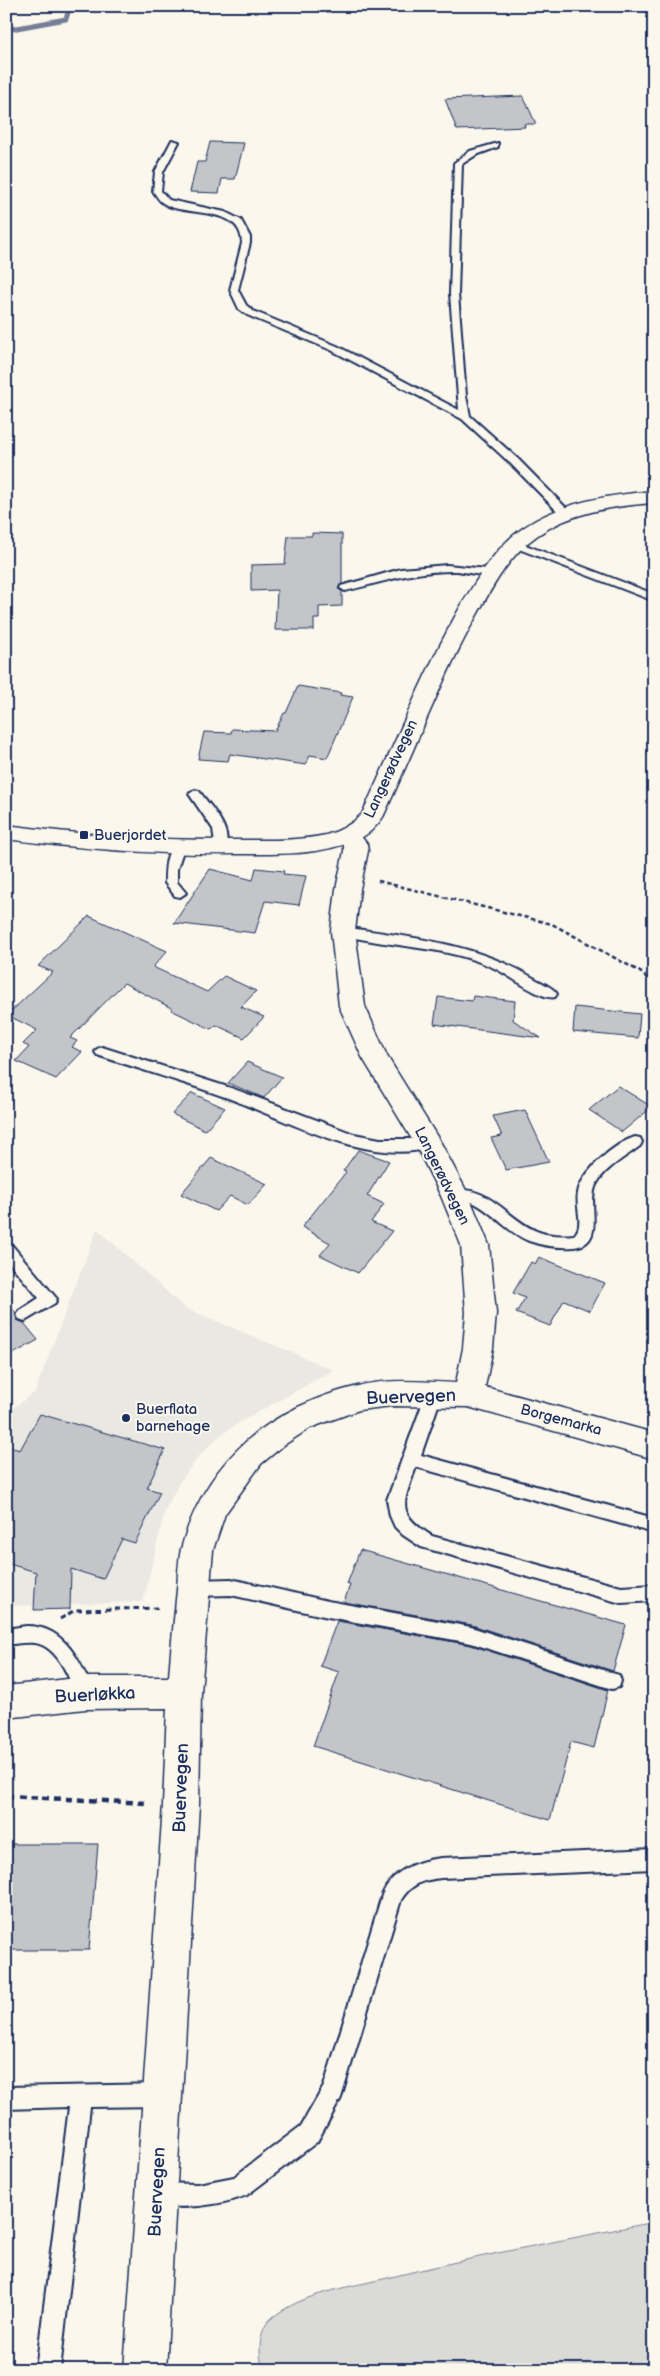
<svg xmlns="http://www.w3.org/2000/svg" width="660" height="2376" viewBox="0 0 660 2376" font-family="'Balsamiq Sans',sans-serif">
  <style>
    .built { fill: #eae8e2 }
    .green { fill: #dadad7; stroke: #7a849a }
    .lines { fill: none; stroke-linecap: round; stroke-linejoin: round }
    .stream { stroke: #747e96; stroke-width: 5 }
    .building { fill: #c3c5c9; stroke: #1b2f5e }
    .lane-casing { stroke: #1b2f5e; stroke-width: 4 }
    .street-casing { stroke: #1b2f5e; stroke-width: 3 }
    .secondary-casing { stroke: #1b2f5e; stroke-width: 3 }
    .path-far2 { stroke: #1b2f5e; stroke-width: 2.5; stroke-dasharray: 4.5 3; stroke-linecap: butt }
    .path-far1 { stroke: #1b2f5e; stroke-width: 3; stroke-dasharray: 5.5 4; stroke-linecap: butt }
    .path { stroke: #1b2f5e; stroke-width: 4.5; stroke-dasharray: 7 5; stroke-linecap: butt }
    .lane { fill: #fbf7ec; fill-rule: evenodd }
    .street { fill: #fbf7ec; fill-rule: evenodd }
    .secondary { fill: #fbf7ec; fill-rule: evenodd }
    .poi-dot { fill: #1b2f5e; stroke: #fbf7ec; stroke-width: 2 }
    .labels { text-anchor: middle; dominant-baseline: central; stroke-width: 4; stroke-linejoin: round; paint-order: stroke }
    .street-label { font-size: 15px; fill: #1b2f5e; stroke: #fbf7ec }
    .poi-label { font-size: 15px; fill: #1b2f5e; stroke: #fbf7ec; text-anchor: start }
    .near-street-label { font-size: 18px; fill: #1b2f5e; stroke: #fbf7ec }
  </style>
  <rect width="100%" height="100%" fill="#fbf7ec"/>
  <filter id="ink" filterUnits="userSpaceOnUse"><feTurbulence type="fractalNoise" baseFrequency=".02" numOctaves="2"/><feDisplacementMap in="SourceGraphic" scale="10" xChannelSelector="R" yChannelSelector="G"/><feConvolveMatrix kernelMatrix="1 2 1 2 8 2 1 2 1" color-interpolation-filters="sRGB"/></filter>
  <g filter="url(#ink)">
    <!-- built -->
    <polygon class="built" points="97,1229 185,1308 334,1370 238,1423 217,1438 198,1457 179,1483 165,1511 143,1602 6,1606 6,1414 35,1392"/>
    <!-- green -->
    <path class="green" d="M654 2222V2370H263C258 2353 258 2328 273 2317 304 2293 345 2288 383 2279 472 2257 563 2240 654 2222Z"/>
    <g class="lines">
      <!-- stream -->
      <polyline class="stream" points="6,30 66,19 70,6"/>
    </g>
    <!-- building -->
    <g class="building">
      <polygon points="523,96 536,124 524,124 525,127 457,130 445,99"/>
      <polygon points="210,142 244,143 235,179 222,179 219,193 190,192 197,162 205,162"/>
      <polygon points="312,533 342,534 342,584 338,589 342,591 342,606 319,607 319,619 314,619 314,630 275,630 277,590 251,591 251,565 285,564 288,536 312,536"/>
      <polygon points="298,686 341,693 340,695 353,697 327,758 310,755 306,765 230,754 228,761 198,759 204,732 231,733 232,729 275,731 284,713 286,713"/>
      <polygon points="256,868 284,871 283,874 306,876 299,905 265,901 255,933 174,923 210,869 253,880"/>
      <polygon points="89,916 167,951 153,967 207,992 224,976 256,991 241,1007 264,1017 244,1038 216,1025 211,1029 171,1010 173,1009 124,983 70,1038 77,1041 72,1047 82,1052 56,1079 16,1061 29,1047 23,1044 37,1030 7,1015 53,972 38,966"/>
      <polygon points="473,996 515,1001 513,1020 541,1038 434,1024 438,997 472,1001"/>
      <polygon points="575,1007 640,1014 638,1038 573,1032"/>
      <polygon points="247,1062 282,1077 264,1098 228,1083"/>
      <polygon points="618,1086 652,1107 622,1132 589,1110"/>
      <polygon points="192,1093 225,1108 205,1130 172,1114"/>
      <polygon points="525,1110 549,1162 506,1170 491,1138 502,1136 493,1116"/>
      <polygon points="358,1150 389,1161 367,1196 384,1204 371,1222 392,1231 358,1273 320,1255 330,1243 302,1227 346,1172 343,1171"/>
      <polygon points="211,1158 267,1184 248,1205 230,1196 216,1211 181,1194"/>
      <polygon points="539,1257 605,1283 590,1311 564,1300 550,1326 516,1313 525,1298 513,1293 531,1262 535,1264"/>
      <polygon points="6,1301 16,1313 17,1320 24,1323 38,1340 6,1358"/>
      <polygon points="40,1414 165,1450 147,1488 160,1492 135,1543 122,1539 103,1579 71,1569 70,1609 34,1610 36,1572 6,1563 6,1446 20,1450"/>
      <polygon points="360,1550 626,1625 613,1671 472,1625 344,1602 350,1585 347,1584"/>
      <polygon points="337,1621 471,1645 608,1690 594,1748 571,1742 550,1820 313,1746 339,1672 320,1666"/>
      <polygon points="6,1844 98,1844 89,1950 6,1950"/>
    </g>
    <g class="lines">
      <!-- lane casing -->
      <g class="lane-casing">
        <g id="lane">
          <path d="M172 140 179 142 163 172 161 191 169 200 225 212 241 220 250 237V243L238 290 246 305 253 311 337 346 459 410 450 294 454 163 470 151 498 143V147L476 155 462 164 458 294 466 396 470 416 518 459 570 512V516H562L510 463 462 419 331 350 247 315 239 309 230 290 242 243C241 204 185 218 163 203 159 201 156 195 153 191L155 172Z"/>
          <polygon points="515,541 654,594 654,601 511,546 511,542"/>
          <path d="M447 565 497 570 498 572C491 579 467 572 457 571 415 570 384 582 345 591L340 588 341 586 401 569Z"/>
          <path d="M195 790 199 791C210 806 235 831 224 851H216L213 829 189 794Z"/>
          <path d="M178 844 184 848 177 869V882L186 893 180 897 175 896 165 883C165 872 165 847 178 844Z"/>
          <path d="M343 927C409 937 476 943 535 979 542 983 553 987 557 994L555 997C542 1001 508 974 494 968 445 945 390 948 338 934L336 931Z"/>
          <path d="M102 1047 234 1089 354 1134 380 1139H433L435 1143 433 1147C367 1167 286 1119 225 1097 183 1082 139 1069 97 1055L95 1052 97 1049Z"/>
          <path d="M635 1137 640 1138 642 1142 640 1146C626 1157 606 1167 597 1183 585 1203 608 1243 574 1247 559 1248 543 1246 529 1241 508 1233 491 1210 472 1202 465 1200 457 1202 450 1200L447 1196 450 1192C487 1181 508 1221 539 1232 550 1236 563 1236 574 1235 585 1226 575 1206 578 1193 581 1172 615 1143 635 1137Z"/>
          <polygon points="6,1242 11,1244 57,1299 55,1303 25,1321 19,1319 17,1315 19,1311 39,1298 6,1259"/>
          <path d="M434 1387 440 1389 442 1394 421 1455 654 1518V1533L416 1467C403 1504 395 1513 432 1536L621 1587 654 1585V1601L621 1603 421 1547 403 1535 395 1527 390 1516 387 1500 426 1394 428 1389Z"/>
          <polygon points="231,1579 328,1601 471,1627 612,1673 619,1675 621,1681 619,1687 612,1689 471,1643 328,1617 231,1595 194,1596 188,1594 185,1588 188,1582 194,1580"/>
          <path d="M26 1626C65 1625 81 1663 94 1693L92 1699 85 1701 78 1699C70 1680 58 1645 34 1643 25 1642 15 1644 6 1645V1629Z"/>
          <path d="M654 1849V1869L441 1878C423 1880 411 1884 401 1900L341 2098 317 2142 247 2195C223 2205 175 2212 150 2202L147 2194 150 2186 158 2183 198 2184 234 2177 301 2126 324 2086 382 1895C393 1870 415 1861 441 1858Z"/>
          <polygon points="162,2084 170,2087 173,2095 170,2103 162,2106 90,2107 60,2370 36,2370 69,2107 6,2109 6,2087"/>
        </g>
      </g>
      <!-- street casing -->
      <g class="street-casing">
        <path id="street" d="M348 828 356 830 367 844 368 851 360 889 355 931 365 1006 387 1056 441 1143 469 1196 489 1245 496 1313 493 1348 485 1387 654 1433V1459L468 1407 392 1406 359 1410 310 1428 284 1445 261 1464 225 1514 213 1550 201 1692 199 1805 166 2370H124L163 1805 167 1708 85 1709 6 1718V1686L85 1677H169C171 1648 174 1619 177 1590 178 1577 178 1562 181 1549 205 1460 270 1407 358 1386 389 1378 424 1382 456 1383L463 1348 466 1313 461 1245 441 1196 416 1146 362 1057 339 1006 331 931 336 889 344 851V845L336 835 340 830Z"/>
      </g>
      <!-- secondary casing -->
      <g class="secondary-casing">
        <path id="secondary" d="M654 491V503C613 506 572 512 538 535 510 554 494 584 478 613 441 679 415 749 383 817 377 826 368 835 358 839 323 855 283 854 245 854 165 855 86 850 6 839V825C83 835 161 841 239 840 267 840 298 841 326 835 340 831 352 824 362 814 394 746 422 676 458 611 476 581 494 548 523 528 561 502 609 495 654 491Z"/>
      </g>
      <!-- path-far2 -->
      <polyline class="path-far2" points="378,881 552,924 639,971 654,984"/>
      <!-- path-far1 -->
      <polyline class="path-far1" points="60,1619 75,1610 159,1608"/>
      <!-- path -->
      <polyline class="path" points="6,1796 146,1803"/>
      <!-- lane -->
      <use href="#lane" class="lane"/>
      <!-- street -->
      <use href="#street" class="street"/>
      <!-- secondary -->
      <use href="#secondary" class="secondary"/>
    </g>
  </g>
  <!-- markers -->
  <g class="poi-dot">
    <rect x="79" y="830" width="10" height="10" rx="2.5"/>
    <circle cx="126" cy="1418" r="5"/>
  </g>
  <g class="labels">
    <!-- street labels -->
    <g class="street-label">
      <text transform="translate(391 769) rotate(-65)">Langerødvegen</text>
      <text transform="translate(442 1176) rotate(64)">Langerødvegen</text>
      <text transform="translate(561 1420) rotate(15)">Borgemarka</text>
    </g>
    <!-- poi labels -->
    <g class="poi-label">
      <text x="94" y="835">Buerjordet</text>
      <text x="136" y="1409">Buerflata<tspan x="136" dy="17">barnehage</tspan></text>
    </g>
    <!-- near-street labels -->
    <g class="near-street-label">
      <text transform="translate(411 1397) rotate(-2)">Buervegen</text>
      <text transform="translate(95 1695) rotate(-3)">Buerløkka</text>
      <text transform="translate(181 1788) rotate(-88)">Buervegen</text>
      <text transform="translate(157 2192) rotate(-87)">Buervegen</text>
    </g>
  </g>
  <!-- margin -->
  <rect width="660" height="2376" fill="none" stroke="#fbf7ec" stroke-width="25"/>
  <rect x="12" y="12" width="635" height="2351" fill="none" stroke="#1b2f5e" stroke-width="2" filter="url(#ink)"/>
</svg>
